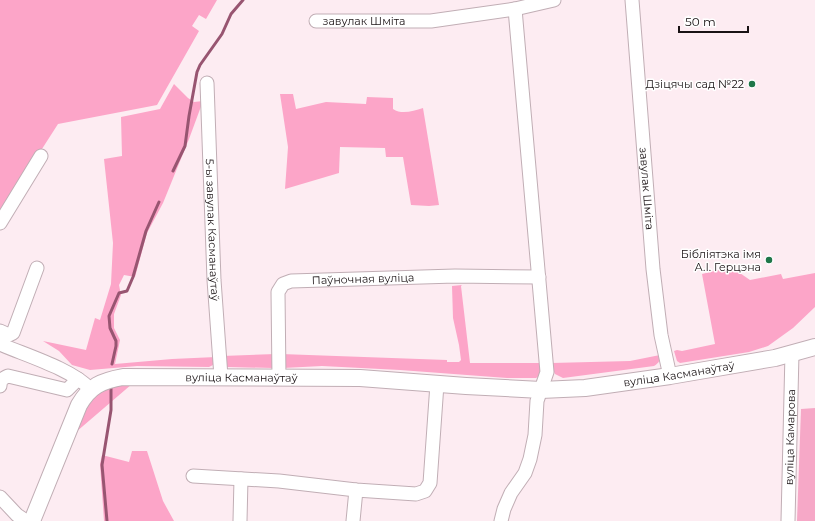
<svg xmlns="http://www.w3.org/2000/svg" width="815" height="521" viewBox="0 0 815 521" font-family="Montserrat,sans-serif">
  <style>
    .green { fill: #fca5c8 }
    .forest { fill: #f6a8c7 }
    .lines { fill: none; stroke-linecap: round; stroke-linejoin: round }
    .stream { stroke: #985571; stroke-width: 3 }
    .minor-casing { stroke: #c1aeb5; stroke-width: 15 }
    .major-casing { stroke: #c1aeb5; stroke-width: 18 }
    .minor { stroke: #fff; stroke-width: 13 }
    .major { stroke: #fff; stroke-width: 16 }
    .poi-dot { fill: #1f7649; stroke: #fff; stroke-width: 1.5 }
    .labels { text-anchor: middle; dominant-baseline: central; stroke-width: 3; stroke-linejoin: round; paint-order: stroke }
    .street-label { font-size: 11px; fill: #191214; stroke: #fff }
    .poi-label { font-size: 11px; fill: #191214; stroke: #fff; text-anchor: end }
  </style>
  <rect width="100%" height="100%" fill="#fdecf2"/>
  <!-- green -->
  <g class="green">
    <polygon points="0,0 217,0 206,19 199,15 192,26 199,31 157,105 58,124 31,166 0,216"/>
    <polygon points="174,84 188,98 194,102 203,101 189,139 163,203 147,233 135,277 124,275 119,285 121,295 114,314 114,328 120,340 115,364 172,359 216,357 215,364 209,367 137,366 90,370 72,365 59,351 43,341 86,350 95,318 100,320 111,284 113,243 104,159 122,156 121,117 160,109"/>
    <path d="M280 94H293L296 109 326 102 366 104 367 97 393 98V109C402 115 413 111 423 108L439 205 429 206 411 205 403 157H386L385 148 340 147 339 173 285 189 288 147Z"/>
    <polygon points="723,269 734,269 750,280 781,274 783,279 815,273 815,307 793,328 768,346 749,352 680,363 677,361 674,351 677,350 682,351 715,344 702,274"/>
    <polygon points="462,285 461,286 470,363 542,363 541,375 536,378 507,378 400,370 322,366 283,368 281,354 447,360 447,362 459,362 461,360 459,345 453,318 452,286"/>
    <polygon points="276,354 273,368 227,367 222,356"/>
    <path d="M660 355C660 361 659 363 654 366L563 378 555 374 553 370 552 363 630 361Z"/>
    <path d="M132 384 76 432C84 415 90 393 110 387 117 385 125 385 132 384Z"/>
    <polygon points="132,451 147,451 163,501 174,521 104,521 100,464 102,455 129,462"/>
  </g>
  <!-- forest -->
  <polygon class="forest" points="815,408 815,521 797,521 801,409"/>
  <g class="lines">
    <!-- stream -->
    <g class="stream">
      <polyline points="173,171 185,146 189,116 197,72 200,65 222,34 231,14 243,0"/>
      <polyline points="112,364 116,346 116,341 110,328 109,316 119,293 127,291 133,277 146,231 159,202"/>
      <polyline points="107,521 102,465 111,410 111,388"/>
    </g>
    <!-- minor casing -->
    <g class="minor-casing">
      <g id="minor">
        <path id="s1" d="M632 0 653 269 661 335 670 376"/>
        <path id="s2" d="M316 21H431L515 9 554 0"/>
        <path id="s3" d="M207 83 214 280 221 377"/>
        <polyline points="0,223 41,156"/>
        <polyline points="0,331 9,335 13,333 37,268"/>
        <path d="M0 344C25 355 72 369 90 389"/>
        <path id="s4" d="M279 378 278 292 283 284 291 281 455 276 539 277"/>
        <path d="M0 386C0 380 3 378 8 376L67 390 78 379"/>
        <polyline points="193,476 279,481 356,490 416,494 425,491 430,483 437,384"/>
        <polyline points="0,497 17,515 26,521"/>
        <polyline points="240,521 241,479"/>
        <polyline points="353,521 356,490"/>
        <polyline points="501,521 504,509 511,493 525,473 530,459 535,435 537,401 547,372 515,9"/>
        <path id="s5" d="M788 521 792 353"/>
      </g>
    </g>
    <!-- major casing -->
    <g class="major-casing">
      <g id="major">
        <path id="s6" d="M32 521 79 405C90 386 101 381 123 377L360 378 466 386 541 390 585 388 670 376 775 358 815 347"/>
      </g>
    </g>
    <!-- minor -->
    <use href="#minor" class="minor"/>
    <!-- major -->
    <use href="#major" class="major"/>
  </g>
  <!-- markers -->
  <g class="poi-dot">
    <circle cx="752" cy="84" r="4"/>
    <circle cx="769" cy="260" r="4"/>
  </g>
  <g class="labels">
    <!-- street labels -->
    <g class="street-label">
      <text stroke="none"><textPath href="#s2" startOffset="48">завулак Шміта</textPath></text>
      <text stroke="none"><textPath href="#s1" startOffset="189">завулак Шміта</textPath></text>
      <text stroke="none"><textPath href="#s3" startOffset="147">5-ы завулак Касманаўтаў</textPath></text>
      <text stroke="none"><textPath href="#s4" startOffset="176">Паўночная вуліца</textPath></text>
      <text stroke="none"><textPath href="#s6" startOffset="737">вуліца Касманаўтаў</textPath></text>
      <text stroke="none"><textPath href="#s6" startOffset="298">вуліца Касманаўтаў</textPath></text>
      <text stroke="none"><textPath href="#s5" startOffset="84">вуліца Камарова</textPath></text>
    </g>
    <!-- poi labels -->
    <g class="poi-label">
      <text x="744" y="84">Дзіцячы сад №22</text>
      <text x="761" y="254">Бібліятэка імя<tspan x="761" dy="13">А.І. Герцэна</tspan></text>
    </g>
  </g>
  <!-- scale -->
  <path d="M679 26v6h69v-6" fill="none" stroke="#191214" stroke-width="2"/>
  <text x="685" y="26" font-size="12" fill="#191214" stroke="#ffffff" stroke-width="3" paint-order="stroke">50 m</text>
</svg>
